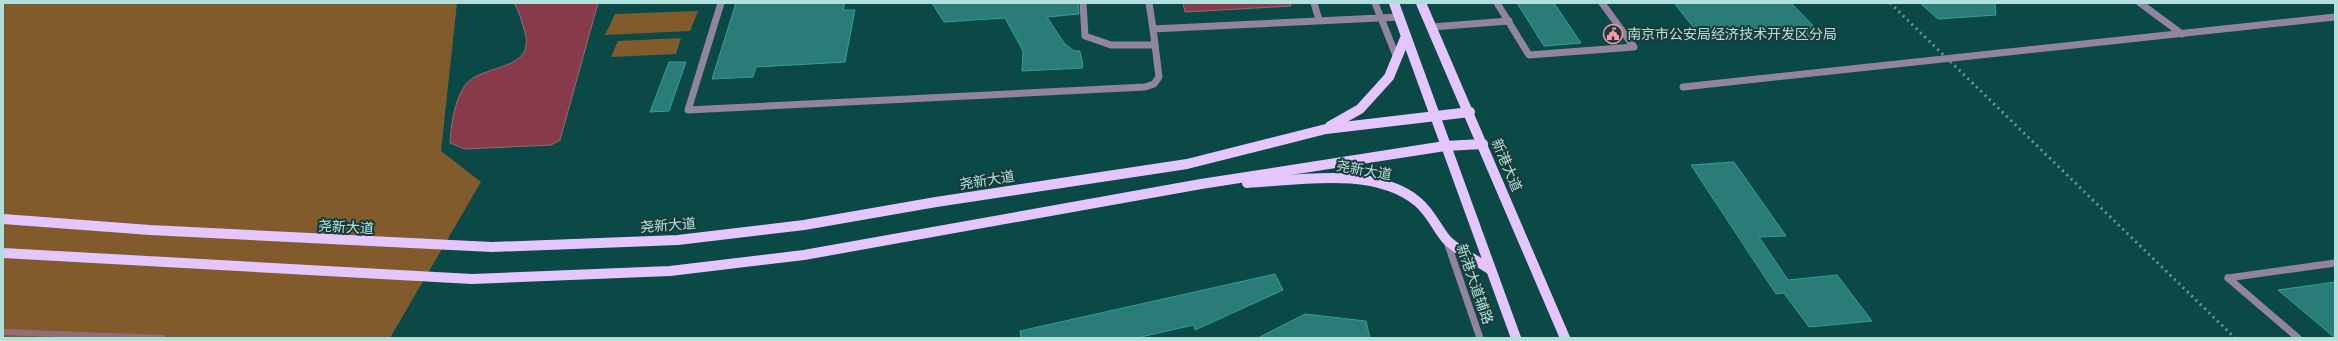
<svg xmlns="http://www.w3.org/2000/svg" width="2338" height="341" viewBox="0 0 2338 341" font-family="'Space Grotesk','Noto Sans SC',sans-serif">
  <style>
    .green { fill: #815b2c }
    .water { fill: #873a4a; stroke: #946c76 }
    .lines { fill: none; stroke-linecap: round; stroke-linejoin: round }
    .stream { stroke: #946c76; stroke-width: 6 }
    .building { fill: #297c77; stroke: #31a09a }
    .minor { stroke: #92839e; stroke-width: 7 }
    .major { stroke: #e4c5fd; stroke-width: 10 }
    .rail { stroke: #639996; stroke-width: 3; stroke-dasharray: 2 4; stroke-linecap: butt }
    .labels { text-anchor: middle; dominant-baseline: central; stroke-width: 4; stroke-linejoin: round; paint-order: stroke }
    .poi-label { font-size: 14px; fill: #b1e0dc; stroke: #1a3b39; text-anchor: start }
    .street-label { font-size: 14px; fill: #b1e0dc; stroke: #1a3b39 }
  </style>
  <rect width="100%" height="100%" fill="#0b4946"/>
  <!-- green -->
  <g class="green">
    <polygon points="3,3 457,3 441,151 481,182 390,338 3,338"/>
    <polygon points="698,11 690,31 605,35 615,14"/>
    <polygon points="681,38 676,54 611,57 618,41"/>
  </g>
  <!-- water -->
  <g class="water">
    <path d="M514 3H598L560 140 551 145 465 149 450 143C451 125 454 103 464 87 479 62 539 74 524 29 521 20 519 10 514 3Z"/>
    <polygon points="1183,3 1290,3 1291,6 1185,12"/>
  </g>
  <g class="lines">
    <!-- stream -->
    <polyline class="stream" points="3,332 162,338"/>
  </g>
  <!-- building -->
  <g class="building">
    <polygon points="736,3 845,3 843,10 855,10 845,62 756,67 753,77 712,79"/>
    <polygon points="932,3 1078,3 1079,14 1047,17 1064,43 1074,51 1080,51 1083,66 1082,68 1022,71 1023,51 1005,18 944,22"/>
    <polygon points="1517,3 1554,3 1581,43 1544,46"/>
    <polygon points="1674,3 1791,3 1823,36 1787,39 1780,32 1702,38"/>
    <polygon points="1920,3 1995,3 1996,15 1938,19"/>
    <polygon points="669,62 686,62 669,111 650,112"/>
    <polygon points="1734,162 1786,236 1759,237 1788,280 1837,275 1872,321 1809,327 1784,293 1776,294 1691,165"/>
    <polygon points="1275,274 1283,290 1195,330 1194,325 1136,338 1021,338 1020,331"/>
    <polygon points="2335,282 2335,338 2278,290"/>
    <polygon points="1305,314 1366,321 1370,338 1258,338"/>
  </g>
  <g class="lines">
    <!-- minor -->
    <g class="minor">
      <polyline points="721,3 688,110 1145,87 1154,84 1159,77 1153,29 1400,17"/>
      <polyline points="1083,3 1085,36 1111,45 1155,45"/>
      <polyline points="1149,3 1153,29"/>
      <polyline points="1314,3 1319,20"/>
      <polyline points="1375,3 1397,58"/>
      <polyline points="1497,3 1529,55 1634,47 1602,3"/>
      <polyline points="2140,3 2182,34"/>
      <polyline points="1432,27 1509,21"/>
      <polyline points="1683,87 2335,17"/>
      <polyline points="1446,239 1480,338"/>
      <polyline points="2228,278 2335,263"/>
      <polyline points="2228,278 2298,338"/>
    </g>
    <!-- major -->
    <g class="major">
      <polyline points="1394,3 1516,338"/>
      <polyline points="1421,3 1565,338"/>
      <polyline points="1330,126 1360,109 1389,77 1406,36"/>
      <path d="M1247 183C1299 180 1375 166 1418 202 1431 213 1436 227 1446 239 1456 250 1478 261 1491 270"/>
      <polyline points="3,219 150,230 492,247 678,240 804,225 936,202 1187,164 1326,129 1470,112"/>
      <polyline points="3,253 472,279 670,271 804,255 1201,184 1445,146 1483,144"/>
    </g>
    <!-- rail -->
    <polyline class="rail" points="1890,3 2235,338"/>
  </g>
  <!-- icons -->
  <defs>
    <g id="civic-ring" transform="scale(1)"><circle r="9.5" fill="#1a3b39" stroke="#f39aa8" stroke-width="1.5"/><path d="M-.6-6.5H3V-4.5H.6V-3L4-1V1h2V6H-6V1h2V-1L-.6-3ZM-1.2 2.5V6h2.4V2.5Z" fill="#f39aa8"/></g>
  </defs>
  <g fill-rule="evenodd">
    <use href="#civic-ring" x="1613" y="34"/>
  </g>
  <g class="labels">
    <!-- poi labels -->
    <g class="poi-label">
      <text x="1627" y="34">南京市公安局经济技术开发区分局</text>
    </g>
    <!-- street labels -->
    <g class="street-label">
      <text transform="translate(1507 165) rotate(67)">新港大道</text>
      <text transform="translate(1364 170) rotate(10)">尧新大道</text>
      <text transform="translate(987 180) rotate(-9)">尧新大道</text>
      <text transform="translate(668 225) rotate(-4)">尧新大道</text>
      <text transform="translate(346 227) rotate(3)">尧新大道</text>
      <text transform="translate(1475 284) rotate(71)">新港大道辅路</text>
    </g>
  </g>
  <!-- border -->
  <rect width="2338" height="341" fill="none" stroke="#b1e0dc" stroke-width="8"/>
</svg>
